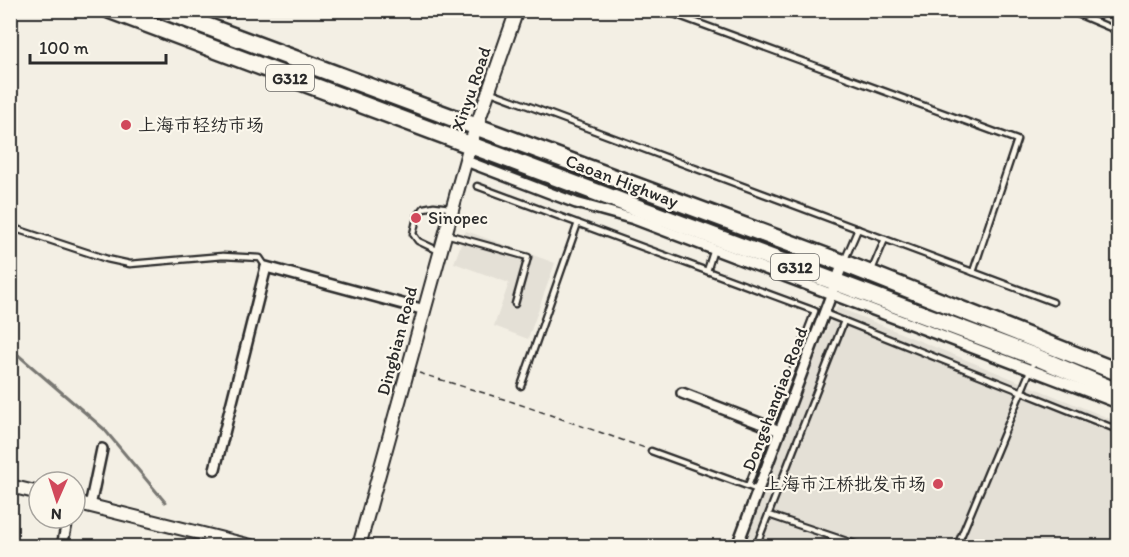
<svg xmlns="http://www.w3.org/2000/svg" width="1129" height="557" viewBox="0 0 1129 557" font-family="Itim,'LXGW WenKai TC',sans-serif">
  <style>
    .built { fill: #e4e0d6 }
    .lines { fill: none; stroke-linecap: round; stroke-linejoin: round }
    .stream { stroke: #787772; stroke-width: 3 }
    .lane-casing { stroke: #2b2b2b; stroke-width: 9 }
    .street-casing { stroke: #2b2b2b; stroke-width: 14 }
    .secondary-casing { stroke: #2b2b2b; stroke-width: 16 }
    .highway-casing { stroke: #2b2b2b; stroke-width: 21 }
    .path { stroke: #2b2b2b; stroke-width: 1.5; stroke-dasharray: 6 4.5; stroke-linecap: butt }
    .lane { stroke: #fbf7ec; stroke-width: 4.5 }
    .street { stroke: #fbf7ec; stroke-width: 9 }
    .secondary { stroke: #fbf7ec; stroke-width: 12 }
    .highway { stroke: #fbf7ec; stroke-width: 16 }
    .poi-dot { fill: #d1495b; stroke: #fbf7ec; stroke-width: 2 }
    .labels { text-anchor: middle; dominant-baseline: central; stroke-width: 4.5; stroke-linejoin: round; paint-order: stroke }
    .shield { fill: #fbf7ec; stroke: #696865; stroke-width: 1.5 }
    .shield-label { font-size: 16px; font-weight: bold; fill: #2b2b2b }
    .street-label { font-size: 18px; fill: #2b2b2b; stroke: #fbf7ec }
    .poi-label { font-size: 18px; fill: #2b2b2b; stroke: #fbf7ec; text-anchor: start }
  </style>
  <rect width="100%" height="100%" fill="#f3efe4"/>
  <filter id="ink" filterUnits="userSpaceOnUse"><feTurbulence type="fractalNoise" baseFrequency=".0167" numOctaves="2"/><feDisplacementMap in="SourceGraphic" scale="12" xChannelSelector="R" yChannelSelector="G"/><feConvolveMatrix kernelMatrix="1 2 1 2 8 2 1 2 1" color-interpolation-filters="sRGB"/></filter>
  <g filter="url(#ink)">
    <!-- built -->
    <g class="built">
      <polygon points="466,231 555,263 528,339 494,326 509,283 454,263"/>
      <polygon points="837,307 1118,422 1118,546 730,546"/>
    </g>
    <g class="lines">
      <!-- stream -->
      <polyline class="stream" points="10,348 104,429 165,502"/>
      <!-- lane casing -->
      <g class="lane-casing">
        <g id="lane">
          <polyline points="663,10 1017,140 973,272"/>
          <polyline points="1068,10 1118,31"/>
          <polyline points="491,92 1053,302"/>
          <polyline points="477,186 707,271"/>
          <polyline points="10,227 107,259 130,264 223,256 260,258 266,267"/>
          <polyline points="446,234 528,257 515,304"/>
          <polyline points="714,249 707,271 815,311 748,486"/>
          <polyline points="439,251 418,241 413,234 417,217 424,208 434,206 450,208"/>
          <polyline points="845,259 858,229"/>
          <polyline points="871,272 885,239"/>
          <polyline points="824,313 1118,430"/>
          <polyline points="521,386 578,223"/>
          <polyline points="651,451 758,490"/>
          <polyline points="769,515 861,546"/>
          <polyline points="756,546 844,321"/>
          <polyline points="957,546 1035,359"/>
        </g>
      </g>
      <!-- street casing -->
      <g class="street-casing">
        <g id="street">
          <polyline points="466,161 576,203 634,219 1118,403"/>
          <polyline points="682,393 780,431"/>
          <polyline points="215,469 266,267 425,310"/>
          <polyline points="90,506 102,449"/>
          <polyline points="62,546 68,518"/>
          <polyline points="737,546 843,263"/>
        </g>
      </g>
      <!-- secondary casing -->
      <g class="secondary-casing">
        <g id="secondary">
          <polyline points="10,486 39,493"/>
          <polyline points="75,502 251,546"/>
          <polyline points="359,546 470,145 517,10"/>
        </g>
      </g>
      <!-- highway casing -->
      <g class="highway-casing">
        <g id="highway">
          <polyline points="110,10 1036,357 1118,392"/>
          <polyline points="163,10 843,263 1118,372"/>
        </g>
      </g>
      <!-- path -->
      <polyline class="path" points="419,373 513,402 645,448"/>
      <!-- lane -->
      <use href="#lane" class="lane"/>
      <!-- street -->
      <use href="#street" class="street"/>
      <!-- secondary -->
      <use href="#secondary" class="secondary"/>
      <!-- highway -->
      <use href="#highway" class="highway"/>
    </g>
  </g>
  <!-- markers -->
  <g class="poi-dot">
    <circle cx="126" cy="125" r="6"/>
    <circle cx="416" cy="218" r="6"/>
    <circle cx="938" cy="484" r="6"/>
  </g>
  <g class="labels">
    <!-- shield labels -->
    <g class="shield">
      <rect x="266" y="65" width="48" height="26" rx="4.5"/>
      <rect x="771" y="254" width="48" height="26" rx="4.5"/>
    </g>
    <g class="shield-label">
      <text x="290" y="78">G312</text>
      <text x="795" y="267">G312</text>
    </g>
    <!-- street labels -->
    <g class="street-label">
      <text transform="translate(471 89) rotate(-71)">Xinyu Road</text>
      <text transform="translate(622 181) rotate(21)">Caoan Highway</text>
      <text transform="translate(397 341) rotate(-75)">Dingbian Road</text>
      <text transform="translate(775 399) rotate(-69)">Dongshanqiao Road</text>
    </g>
    <!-- poi labels -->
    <g class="poi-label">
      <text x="138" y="125">上海市轻纺市场</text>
      <text x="428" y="218">Sinopec</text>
      <text x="926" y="484" text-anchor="end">上海市江桥批发市场</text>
    </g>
  </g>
  <!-- margin -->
  <rect width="1129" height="557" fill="none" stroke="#fbf7ec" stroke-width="36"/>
  <rect x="18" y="18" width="1093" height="521" fill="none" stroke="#2b2b2b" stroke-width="2" filter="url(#ink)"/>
  <!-- north arrow -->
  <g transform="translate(57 500) rotate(183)"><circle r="28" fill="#fbf7ec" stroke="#a8a59f" stroke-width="1.5"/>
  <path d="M0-4.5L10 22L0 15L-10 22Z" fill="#d1495b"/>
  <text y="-9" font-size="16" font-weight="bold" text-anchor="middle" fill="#2b2b2b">N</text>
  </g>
  <!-- scale -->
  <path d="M30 54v9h136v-9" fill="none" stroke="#2b2b2b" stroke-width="3"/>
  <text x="39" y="54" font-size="18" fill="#2b2b2b" stroke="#fbf7ec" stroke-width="4.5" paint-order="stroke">100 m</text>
</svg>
